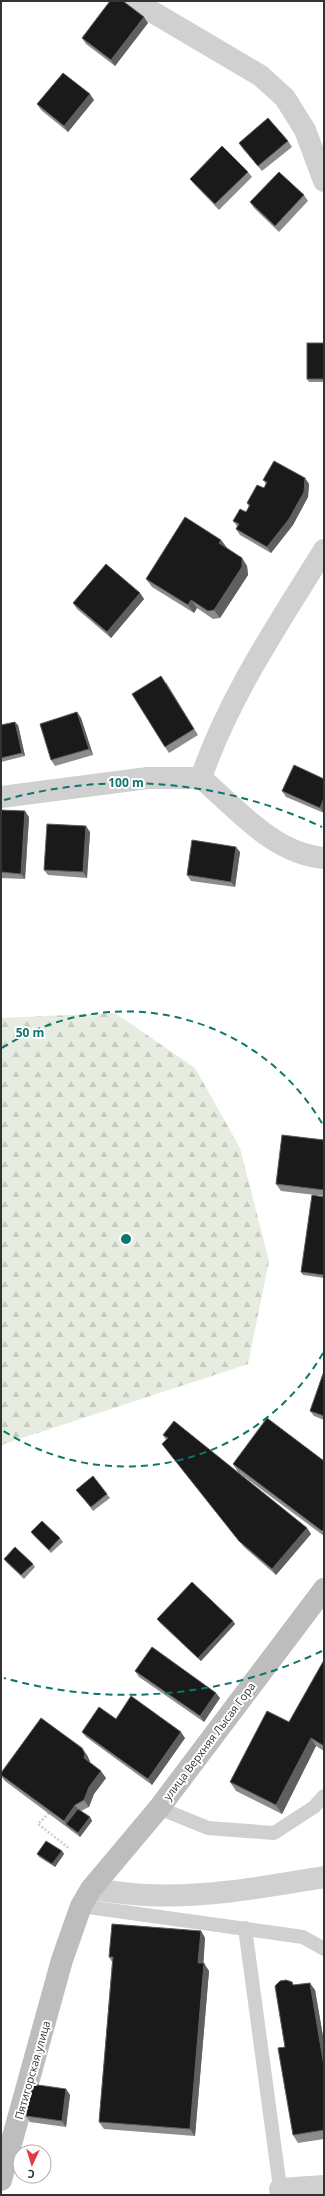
<svg xmlns="http://www.w3.org/2000/svg" width="325" height="2196" viewBox="0 0 325 2196" font-family="'Open Sans',sans-serif">
  <style>
    .forest { fill: url(#forest-firs) }
    .lines { fill: none; stroke-linecap: round; stroke-linejoin: round }
    .path { stroke: #cdcdcd; stroke-width: 2.5; stroke-dasharray: 2 2; stroke-linecap: butt }
    .lane { stroke: #d0d0d0; stroke-width: 14 }
    .street { stroke: #d0d0d0; stroke-width: 22 }
    .secondary { stroke: #bdbdbd; stroke-width: 22 }
    .wall { fill: #8c8c8c }
    .shaded-wall { fill: #5f5f5f }
    .building { fill: #1a1a1a; stroke: #5f5f5f }
    .ring { fill: none; stroke: #0f766e; stroke-width: 2; stroke-dasharray: 7 5 }
    .labels { text-anchor: middle; dominant-baseline: central; stroke-width: 4; stroke-linejoin: round; paint-order: stroke }
    .street-label { font-size: 11px; fill: #333; stroke: #fff }
    .centre { fill: #0f766e; stroke: #fff; stroke-width: 2 }
    .ring-label { font-size: 12px; text-anchor: middle; font-weight: bold; fill: #0f766e; stroke: #fff; stroke-width: 4; stroke-linejoin: round; paint-order: stroke }
  </style>
  <defs>
    <pattern id="forest-firs" width="22" height="20" patternUnits="userSpaceOnUse"><rect width="22" height="20" fill="#e6ecdf"/><path d="M5 1l3.5 6h-7zM16 11l3.5 6h-7z" fill="#c6cbc0"/></pattern>
  </defs>
  <rect width="100%" height="100%" fill="#fff"/>
  <!-- forest -->
  <polygon class="forest" points="115,1013 195,1068 240,1148 269,1261 248,1364 1,1445 1,1018"/>
  <g class="lines">
    <!-- path -->
    <polyline class="path" points="49,1813 38,1824 70,1849"/>
    <!-- lane -->
    <g class="lane">
      <polyline points="159,1808 208,1828 274,1833 314,1807 324,1796"/>
      <polyline points="81,1906 303,1937 324,1949"/>
      <polyline points="245,1928 281,2195"/>
    </g>
    <!-- street -->
    <g class="street">
      <polyline points="134,1 261,76 285,98 305,130 324,181"/>
      <path d="M201 778C229 696 279 623 324 550"/>
      <path d="M1 797 148 778H201C237 809 274 854 324 858"/>
      <path d="M91 1889C109 1891 127 1894 145 1895 205 1898 265 1887 324 1877"/>
      <polyline points="280,2189 324,2186"/>
    </g>
    <!-- secondary -->
    <polyline class="secondary" points="1,2180 62,1960 81,1906 91,1889 159,1808 324,1589"/>
  </g>
  <!-- wall -->
  <g class="wall">
    <polygon points="148,23 115,66 86,44 82,38"/>
    <polygon points="94,100 68,132 41,110 37,104"/>
    <polygon points="288,141 292,147 262,171 243,149 239,143"/>
    <polygon points="248,172 252,177 219,210 194,184 190,179"/>
    <polygon points="304,195 308,201 279,232 254,208 250,202"/>
    <polygon points="324,343 324,382 309,382 307,379"/>
    <polygon points="305,478 309,484 308,497 293,525 271,553 240,535 236,529 237,526 233,521 246,512 249,507 247,503 264,488 266,484 263,480"/>
    <polygon points="221,540 227,548 226,548 242,558 247,566 248,575 220,618 213,619 197,608 194,613 152,587 146,579"/>
    <polygon points="140,593 144,599 111,638 77,609 73,603"/>
    <polygon points="166,682 198,735 169,753 165,747"/>
    <polygon points="77,712 81,718 93,755 55,766 51,760"/>
    <polygon points="1,725 18,725 25,756 1,762"/>
    <polygon points="324,779 324,813 286,797 282,791"/>
    <polygon points="1,810 29,817 25,879 1,878"/>
    <polygon points="90,832 87,878 48,875 44,870"/>
    <polygon points="240,852 235,887 191,881 187,875"/>
    <polygon points="324,1140 324,1196 281,1191 276,1184"/>
    <polygon points="324,1197 324,1278 303,1275 301,1272"/>
    <polygon points="324,1371 324,1420 314,1416 310,1411"/>
    <polygon points="174,1421 307,1528 311,1534 276,1575 244,1547 162,1444 166,1440 163,1435"/>
    <polygon points="324,1461 324,1536 238,1472 233,1464"/>
    <polygon points="79,1493 107,1494 110,1498 93,1511"/>
    <polygon points="31,1532 60,1538 63,1542 51,1553 33,1535"/>
    <polygon points="4,1559 33,1564 35,1567 24,1579 6,1562"/>
    <polygon points="157,1619 233,1621 235,1624 201,1661 160,1623"/>
    <polygon points="324,1660 324,1751 316,1746 282,1814 236,1791 230,1782 289,1722"/>
    <polygon points="135,1671 220,1698 204,1722 139,1677"/>
    <polygon points="116,1719 185,1738 152,1785 86,1737 82,1732"/>
    <polygon points="87,1755 89,1762 106,1778 94,1794 89,1807 81,1811 90,1817 92,1821 80,1837 5,1781 1,1776 1,1773"/>
    <polygon points="62,1851 64,1854 55,1867 39,1857 37,1854"/>
    <polygon points="201,1931 205,1938 203,1963 209,1971 195,2136 104,2129 99,2122 112,1962 109,1957"/>
    <polygon points="294,1985 315,1990 324,2042 324,2139 298,2143 293,2135 285,2047"/>
    <polygon points="66,2089 70,2095 66,2127 30,2122 26,2116"/>
  </g>
  <!-- shaded-wall -->
  <g class="shaded-wall">
    <polygon points="144,17 148,23 115,66 111,60"/>
    <polygon points="90,94 94,100 68,132 64,126"/>
    <polygon points="305,478 309,484 308,497 293,525 271,553 267,547"/>
    <polygon points="221,540 227,548 224,551 219,543"/>
    <polygon points="242,558 247,566 248,575 220,618 214,610"/>
    <polygon points="140,593 144,599 111,638 107,632"/>
    <polygon points="191,600 197,608 194,613 188,605"/>
    <polygon points="77,712 81,718 93,755 89,749"/>
    <polygon points="15,722 18,725 25,756 22,753"/>
    <polygon points="324,798 324,813 320,808"/>
    <polygon points="25,811 29,817 25,879 21,874"/>
    <polygon points="86,826 90,832 87,878 83,872"/>
    <polygon points="236,847 240,852 235,887 231,882"/>
    <polygon points="307,1528 311,1534 276,1575 272,1569"/>
    <polygon points="233,1621 235,1624 201,1661 198,1658"/>
    <polygon points="216,1693 220,1698 204,1722 200,1716"/>
    <polygon points="181,1732 185,1738 152,1785 148,1779"/>
    <polygon points="311,1738 316,1746 282,1814 276,1805"/>
    <polygon points="82,1748 87,1755 90,1761 89,1765 84,1758"/>
    <polygon points="101,1771 106,1778 94,1794 89,1807 84,1800 89,1787"/>
    <polygon points="75,1805 80,1812 66,1824 64,1821"/>
    <polygon points="90,1817 92,1821 80,1837 78,1833"/>
    <polygon points="62,1851 64,1854 55,1867 52,1864"/>
    <polygon points="201,1931 205,1938 203,1970 198,1963"/>
    <polygon points="204,1963 209,1971 195,2136 190,2129"/>
    <polygon points="310,1983 315,1990 324,2042 324,2066"/>
    <polygon points="66,2089 70,2095 66,2127 62,2121"/>
  </g>
  <!-- building -->
  <g class="building">
    <polygon points="110,1 123,1 144,17 111,60 82,38"/>
    <polygon points="63,73 90,94 64,126 37,104"/>
    <polygon points="268,118 288,141 258,166 239,143"/>
    <polygon points="222,146 248,172 215,204 190,179"/>
    <polygon points="279,172 304,195 275,226 250,202"/>
    <rect x="307" y="343" width="17" height="36"/>
    <polygon points="274,461 305,478 304,492 289,519 267,547 236,529 239,524 233,521 240,509 246,512 250,505 247,503 257,485 264,488 267,482 263,480"/>
    <polygon points="185,517 221,540 219,543 242,558 242,567 214,610 208,611 191,600 188,605 146,579"/>
    <polygon points="106,564 140,593 107,632 73,603"/>
    <polygon points="161,676 194,729 165,747 132,694"/>
    <polygon points="77,712 89,749 51,760 40,724"/>
    <polygon points="15,722 22,753 1,758 1,725"/>
    <polygon points="294,765 324,779 324,798 320,808 282,791"/>
    <polygon points="1,810 25,811 21,874 1,872"/>
    <polygon points="47,824 86,826 83,872 44,870"/>
    <polygon points="192,840 236,847 231,882 187,875"/>
    <polygon points="282,1135 324,1140 324,1190 276,1184"/>
    <polygon points="312,1195 324,1197 324,1275 301,1272"/>
    <polygon points="324,1371 324,1416 310,1411"/>
    <polygon points="267,1418 324,1461 324,1529 322,1531 233,1464"/>
    <polygon points="174,1421 307,1528 272,1569 239,1541 162,1444 168,1438 163,1435"/>
    <polygon points="93,1476 107,1494 91,1507 76,1490"/>
    <polygon points="42,1521 60,1538 49,1550 31,1532"/>
    <polygon points="15,1547 33,1564 21,1575 4,1559"/>
    <polygon points="192,1582 233,1621 198,1658 157,1619"/>
    <polygon points="152,1647 216,1693 200,1716 135,1671"/>
    <polygon points="324,1660 324,1746 311,1738 276,1805 230,1782 267,1711 289,1722"/>
    <polygon points="131,1696 181,1732 148,1779 82,1732 99,1707 116,1719"/>
    <polygon points="41,1718 82,1748 85,1754 84,1758 101,1771 89,1787 84,1800 75,1805 64,1821 1,1775 1,1773"/>
    <polygon points="78,1809 90,1817 78,1833 66,1824"/>
    <polygon points="46,1841 62,1851 52,1864 37,1854"/>
    <polygon points="112,1924 201,1931 198,1963 204,1963 190,2129 99,2122 113,1957 109,1957"/>
    <polygon points="286,1980 292,1982 293,1985 310,1983 324,2066 324,2130 293,2135 278,2048 285,2047 275,1986 280,1981"/>
    <polygon points="31,2084 66,2089 62,2121 26,2116"/>
  </g>
  <!-- distance rings -->
  <g class="ring">
    <path d="M323 1353A228 228 0 0 1 2 1430M2 1048A228 228 0 0 1 323 1125"/>
    <path d="M322 1651A456 456 0 0 1 4 1678M4 800A456 456 0 0 1 322 827"/>
  </g>
  <g class="labels">
    <!-- street labels -->
    <g class="street-label">
      <text transform="translate(209 1741) rotate(-53)">улица Верхняя Лысая Гора</text>
      <text transform="translate(32 2070) rotate(-74)">Пятигорская улица</text>
    </g>
  </g>
  <circle cx="126" cy="1239" r="6" class="centre"/>
  <g class="ring-label">
    <text x="126" y="787">100 m</text>
    <text x="30" y="1037">50 m</text>
  </g>
  <!-- border -->
  <rect width="325" height="2196" fill="none" stroke="#333333" stroke-width="4"/>
  <!-- north arrow -->
  <g transform="translate(32 2164) rotate(184)"><circle r="19" fill="#ffffff" stroke="#adadad"/>
  <path d="M0-3L7 15L0 10L-7 15Z" fill="#e63946"/>
  <text y="-6" font-size="11" font-weight="bold" text-anchor="middle" fill="#333333">С</text>
  </g>
</svg>
